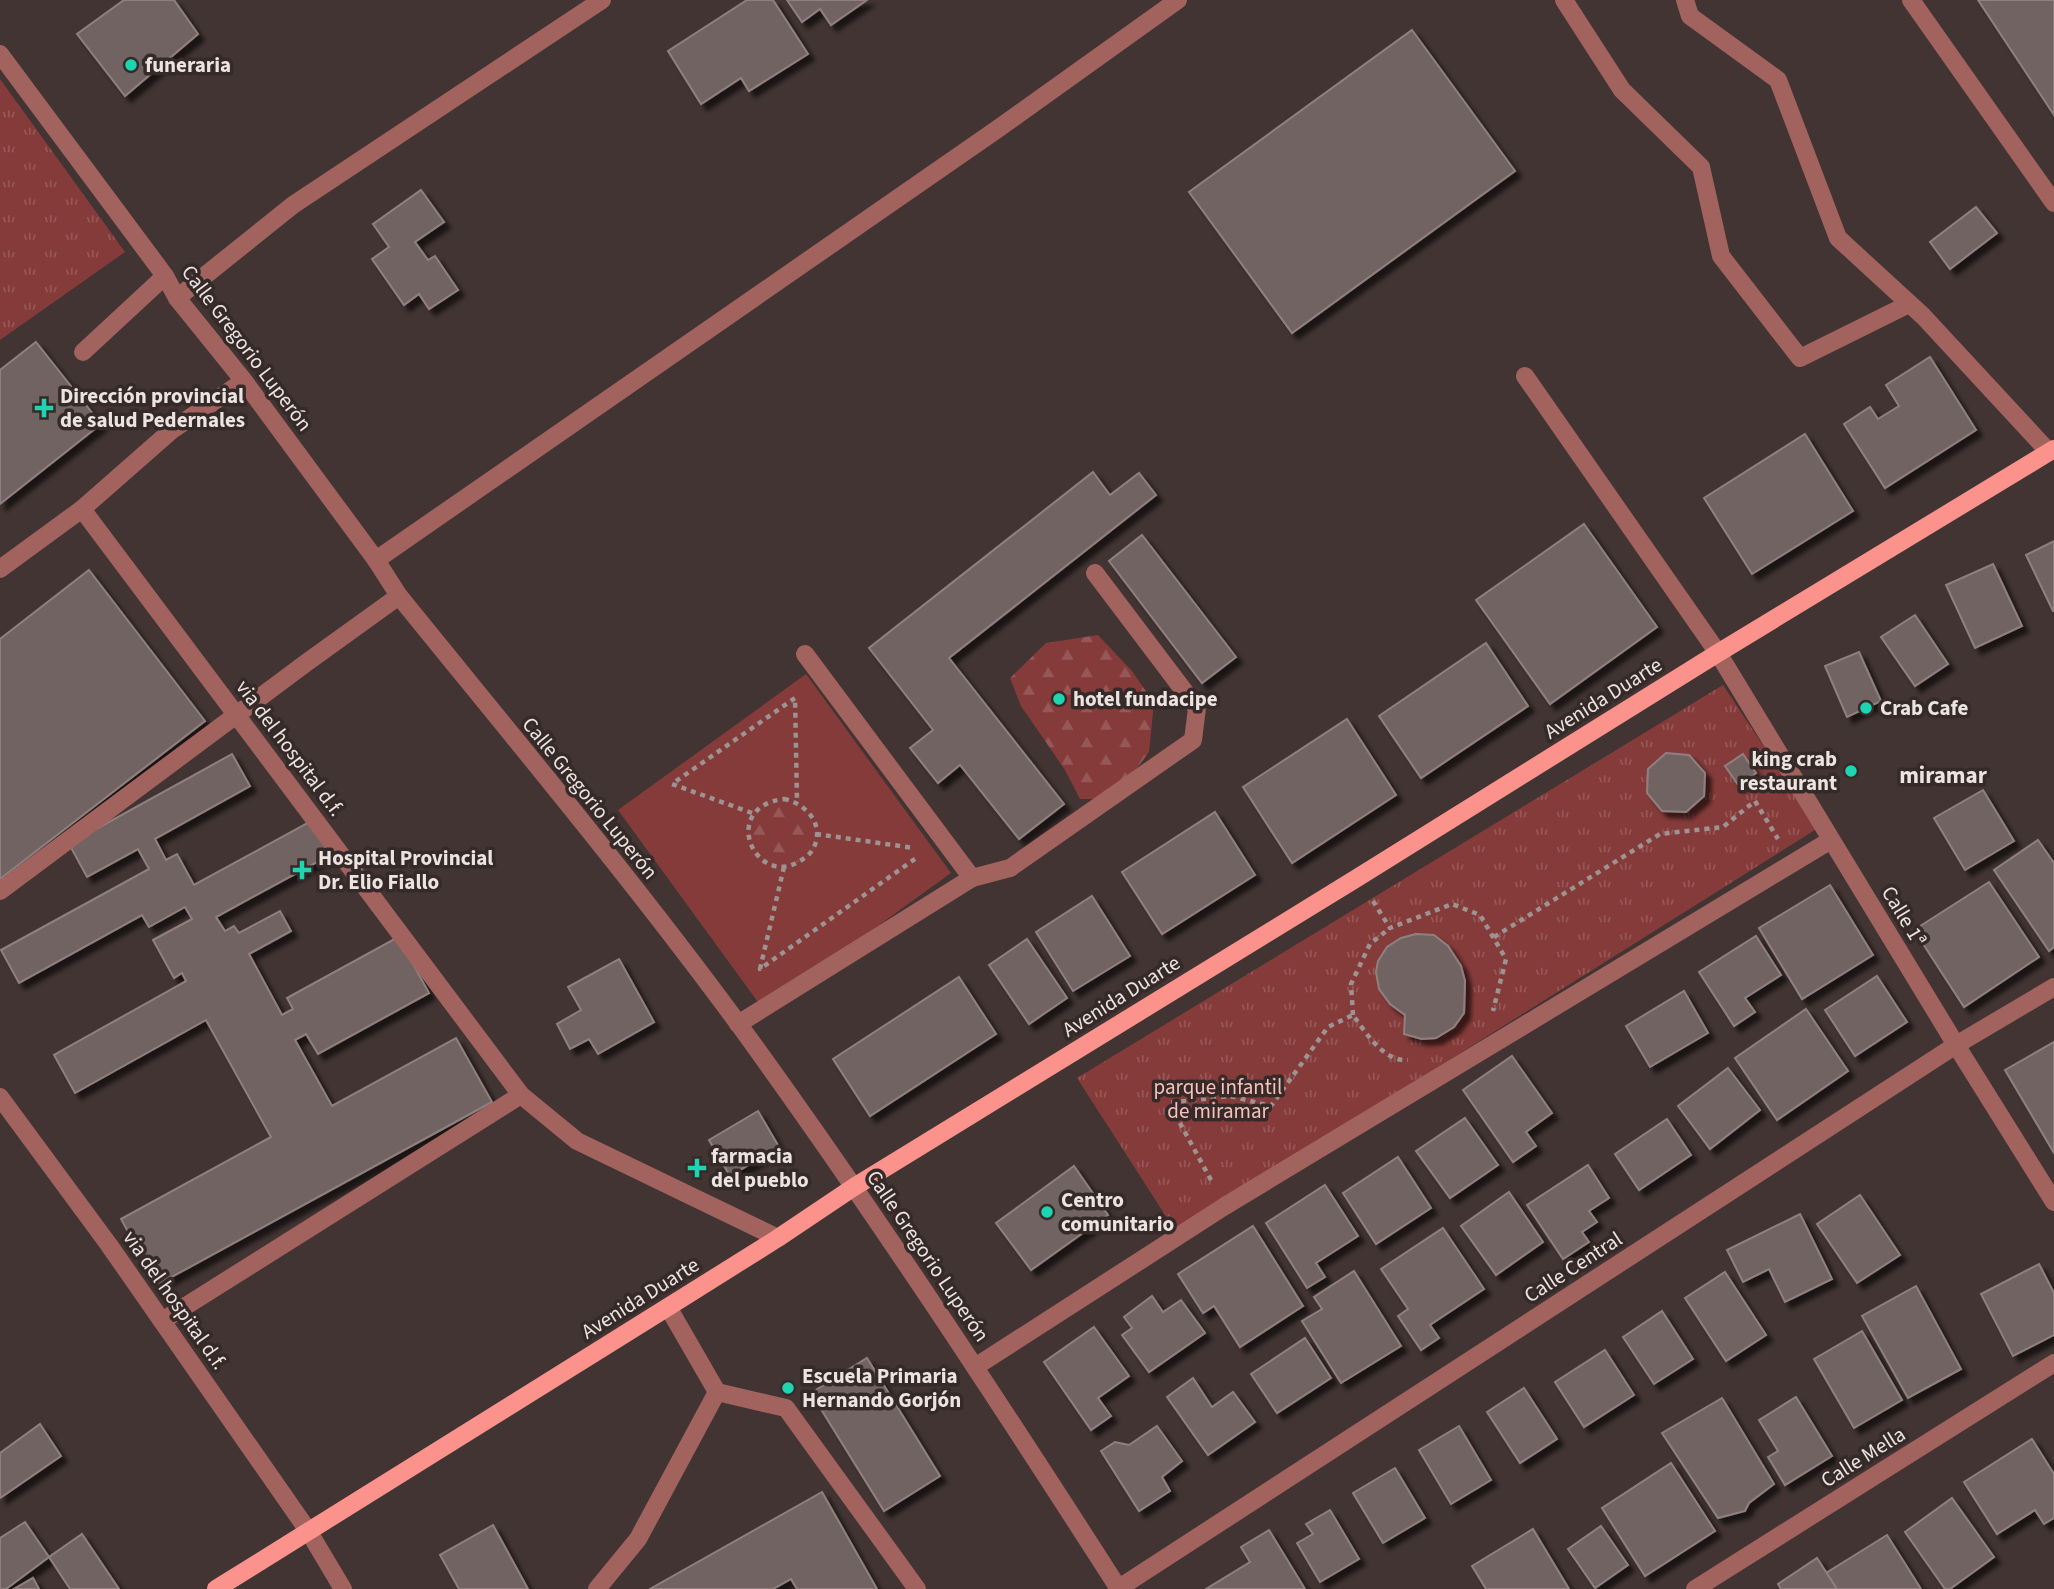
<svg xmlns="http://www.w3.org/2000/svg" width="2054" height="1589" viewBox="0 0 2054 1589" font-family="'Source Sans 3',sans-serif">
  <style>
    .grass { fill: #853b39 }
    .forest { fill: url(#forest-firs) }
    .park { fill: url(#park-tufts) }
    .building { fill: #716362; stroke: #8f807f; stroke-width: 2; filter: url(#shadow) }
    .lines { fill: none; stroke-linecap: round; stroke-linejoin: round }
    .path { stroke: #9d9392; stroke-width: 4.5; stroke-dasharray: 5 5; stroke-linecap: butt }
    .minor { stroke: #a2625e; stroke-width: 18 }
    .major { stroke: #fb928c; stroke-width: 18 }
    .poi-dot { fill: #1dd5b1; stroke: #362a29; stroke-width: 2.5 }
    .labels { text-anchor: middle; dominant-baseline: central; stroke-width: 7; stroke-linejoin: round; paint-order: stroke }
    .poi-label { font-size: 21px; font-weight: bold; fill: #ece4e3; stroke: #362a29; text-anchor: start }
    .street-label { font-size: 21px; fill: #ece4e3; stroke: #362a29 }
    .park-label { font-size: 21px; fill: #f7c1bc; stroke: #362a29 }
    .neighbourhood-label { font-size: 23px; font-weight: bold; fill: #ece4e3; stroke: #362a29 }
  </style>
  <defs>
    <pattern id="forest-firs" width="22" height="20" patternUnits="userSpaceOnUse" patternTransform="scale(1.75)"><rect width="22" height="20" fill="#853b39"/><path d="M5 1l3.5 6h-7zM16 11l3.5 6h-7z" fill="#965756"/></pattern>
    <pattern id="park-tufts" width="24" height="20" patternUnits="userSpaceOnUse" patternTransform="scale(1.75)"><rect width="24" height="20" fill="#853b39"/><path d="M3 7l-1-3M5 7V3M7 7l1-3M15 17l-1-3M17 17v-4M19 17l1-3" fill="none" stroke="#965756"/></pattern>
    <filter id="shadow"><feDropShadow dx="6" dy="6" stdDeviation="2" flood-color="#0009"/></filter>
  </defs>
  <rect width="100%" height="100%" fill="#413433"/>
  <!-- grass -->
  <polygon class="grass" points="806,674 951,873 763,1009 618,810"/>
  <!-- forest -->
  <g class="forest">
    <polygon points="1098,635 1132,671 1154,703 1149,752 1138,767 1126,780 1097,799 1080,799 1065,770 1021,706 1010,678 1046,643"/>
    <path d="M784 799C806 804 823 823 814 847 811 854 805 858 798 862 755 887 719 807 784 799Z"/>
  </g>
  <!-- park -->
  <g class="park">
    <polygon points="0,79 125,252 0,340"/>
    <polygon points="1723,685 1818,828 1176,1232 1077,1078"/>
  </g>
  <!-- building -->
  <g class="building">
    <polygon points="124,0 174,0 198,34 125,96 77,34"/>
    <polygon points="747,0 773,0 808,54 749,91 741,78 701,104 668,51"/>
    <polygon points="787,0 867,0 831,25 820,9 802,22"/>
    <polygon points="1978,0 2054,0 2054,115"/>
    <polygon points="1412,30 1515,171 1292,333 1189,192"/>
    <polygon points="421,190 444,222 415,242 428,260 435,256 458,290 429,309 419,294 404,305 372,259 389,247 373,224"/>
    <polygon points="1976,207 1997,233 1950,269 1930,242"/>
    <polygon points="36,342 101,424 0,504 0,370"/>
    <polygon points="1930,357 1976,430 1885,488 1844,424 1870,407 1878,419 1899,406 1886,385"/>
    <polygon points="1805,434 1853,511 1752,574 1704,498"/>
    <polygon points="1093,472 1110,495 1139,473 1156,495 949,658 1064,804 1019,839 960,765 938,783 910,748 933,730 869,648"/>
    <polygon points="1584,524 1657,627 1550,704 1476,600"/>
    <polygon points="1142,535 1236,657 1202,683 1109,561"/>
    <polygon points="2054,541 2054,611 2053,611 2026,555"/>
    <polygon points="1993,564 2022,626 1975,648 1946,585"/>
    <polygon points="89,570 205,721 0,879 0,639"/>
    <polygon points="1915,615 1948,664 1915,686 1881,637"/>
    <polygon points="1486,643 1528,706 1421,778 1379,716"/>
    <polygon points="1859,652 1881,701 1847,717 1825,666"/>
    <polygon points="1347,719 1396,795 1292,863 1243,787"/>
    <polygon points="1666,753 1689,755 1705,773 1704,796 1686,812 1662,811 1647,793 1648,769"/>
    <polygon points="232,754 250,786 155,839 166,860 177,854 194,885 311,821 330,855 216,917 225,931 234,926 239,933 280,911 291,931 249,954 282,1015 293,1009 287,998 398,937 429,993 318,1054 306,1034 295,1040 332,1106 456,1038 492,1102 157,1285 121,1219 271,1137 206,1020 75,1093 54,1055 186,981 182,973 174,978 153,940 192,919 185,907 149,927 142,915 19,983 1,950 149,869 138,849 87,877 69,844"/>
    <polygon points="1743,754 1756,773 1739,786 1725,766"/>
    <polygon points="1983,790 2014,841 1965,870 1934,818"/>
    <polygon points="1215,812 1255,875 1162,934 1122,872"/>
    <polygon points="2038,840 2054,863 2054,947 2049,951 1994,870"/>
    <polygon points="1989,882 2039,957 1964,1007 1914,930"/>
    <polygon points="1830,885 1873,955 1802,999 1759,928"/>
    <polygon points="1092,896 1130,956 1073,991 1036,932"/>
    <polygon points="1416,934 1434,935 1448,946 1461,966 1465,981 1464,1013 1454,1027 1436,1038 1422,1039 1404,1034 1405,1015 1390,1004 1379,989 1376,972 1378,961 1387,947 1401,938"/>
    <polygon points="1756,936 1781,975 1745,998 1755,1012 1734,1026 1699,972"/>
    <polygon points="1027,939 1067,998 1029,1024 989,965"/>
    <polygon points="619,959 654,1022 598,1054 589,1039 570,1049 557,1024 581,1010 568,987"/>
    <polygon points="1877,976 1907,1022 1855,1056 1825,1010"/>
    <polygon points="959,977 996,1034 870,1116 833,1059"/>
    <polygon points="1684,991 1708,1033 1650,1067 1626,1026"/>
    <polygon points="1806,1009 1848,1071 1777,1120 1735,1058"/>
    <polygon points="2054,1042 2054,1153 2005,1070"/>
    <polygon points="1512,1056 1552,1113 1526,1132 1536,1146 1513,1162 1463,1090"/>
    <polygon points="1728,1068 1760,1110 1710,1149 1678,1106"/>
    <polygon points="758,1111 779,1147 730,1176 709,1140"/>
    <polygon points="1465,1118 1498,1165 1450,1198 1416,1151"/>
    <polygon points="1667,1119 1691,1155 1639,1190 1615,1154"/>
    <polygon points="1398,1157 1431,1208 1376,1244 1343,1193"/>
    <polygon points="1588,1165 1609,1198 1589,1211 1597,1222 1582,1232 1589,1242 1563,1259 1527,1205"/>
    <polygon points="1074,1166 1108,1215 1031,1270 996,1223"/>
    <polygon points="1325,1185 1358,1236 1316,1263 1325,1277 1307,1288 1266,1223"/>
    <polygon points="1509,1192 1543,1242 1496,1275 1461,1226"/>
    <polygon points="1860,1195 1900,1255 1857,1283 1817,1224"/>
    <polygon points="1800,1214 1832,1279 1785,1302 1769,1269 1743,1282 1727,1250"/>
    <polygon points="1253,1226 1303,1306 1240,1347 1214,1306 1203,1313 1178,1274"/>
    <polygon points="1443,1228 1484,1289 1430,1325 1439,1338 1421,1350 1398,1316 1408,1309 1381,1269"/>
    <polygon points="2039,1264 2054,1293 2054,1335 2013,1356 1981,1294"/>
    <polygon points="1354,1271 1401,1346 1341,1383 1302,1321 1322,1309 1314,1297"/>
    <polygon points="1725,1272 1766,1335 1726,1361 1685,1298"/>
    <polygon points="1916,1286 1961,1369 1908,1398 1862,1316"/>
    <polygon points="1152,1296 1163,1312 1181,1300 1205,1333 1149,1372 1122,1335 1132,1328 1124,1317"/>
    <polygon points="1662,1311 1693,1359 1654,1384 1623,1337"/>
    <polygon points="1094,1327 1129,1376 1098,1398 1111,1416 1091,1430 1044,1362"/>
    <polygon points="1862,1331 1902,1400 1854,1428 1814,1359"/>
    <polygon points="1305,1338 1331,1378 1277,1413 1251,1374"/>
    <polygon points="1605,1350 1634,1395 1584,1427 1555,1382"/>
    <polygon points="867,1358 940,1476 884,1511 811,1393"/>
    <polygon points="1193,1378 1212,1407 1233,1392 1255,1422 1208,1455 1167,1397"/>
    <polygon points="1524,1388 1557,1439 1520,1463 1487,1412"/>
    <polygon points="1796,1397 1832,1456 1785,1485 1768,1457 1778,1451 1759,1420"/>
    <polygon points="1722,1398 1774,1484 1749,1503 1745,1511 1718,1518 1662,1433"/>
    <polygon points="40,1424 61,1456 0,1498 0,1453"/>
    <polygon points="1157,1426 1182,1461 1162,1477 1170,1491 1139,1511 1101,1451 1115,1442 1129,1445"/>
    <polygon points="1459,1426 1491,1480 1451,1504 1419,1450"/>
    <polygon points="2032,1439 2054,1474 2054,1518 2044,1524 2035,1510 1997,1534 1964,1482"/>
    <polygon points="1671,1463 1715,1531 1645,1576 1602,1508"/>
    <polygon points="1395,1468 1425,1518 1383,1543 1353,1493"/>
    <polygon points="822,1492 877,1589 797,1589 791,1579 773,1589 650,1589"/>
    <polygon points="1952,1498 1994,1557 1950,1589 1945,1589 1905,1532"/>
    <polygon points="1330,1510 1359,1559 1320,1582 1297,1543 1313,1534 1306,1524"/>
    <polygon points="25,1522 49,1557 6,1589 0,1589 0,1538"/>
    <polygon points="493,1525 528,1589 459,1589 440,1555"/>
    <polygon points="1601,1526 1628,1565 1595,1588 1568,1549"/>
    <polygon points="1533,1529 1569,1589 1486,1589 1472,1566"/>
    <polygon points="1269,1530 1305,1589 1206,1589 1250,1562 1241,1547"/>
    <polygon points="82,1534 119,1589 70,1589 49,1557"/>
    <polygon points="1887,1535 1921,1589 1837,1589 1826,1573"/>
    <polygon points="1817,1558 1837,1589 1781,1589 1778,1584"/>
    <polygon points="33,1578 39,1589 14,1589"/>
  </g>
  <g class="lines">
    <!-- path -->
    <g class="path">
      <path d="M784 799C805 803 825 824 814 847 811 854 804 859 798 862 755 887 719 807 784 799Z"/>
      <polyline points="752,813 672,784 795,698 797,801"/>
      <polyline points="816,834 914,848"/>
      <polyline points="784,867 760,969 919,856"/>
      <polyline points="1373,901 1390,928 1452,904 1480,915 1506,959 1493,1011"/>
      <polyline points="1494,937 1660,834 1723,827 1755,801 1778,839"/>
      <polyline points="1353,1015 1351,984 1370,944 1390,928"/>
      <path d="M1211 1180 1169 1103 1230 1096 1271 1106 1328 1027 1353 1015C1366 1033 1384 1062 1408 1060"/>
    </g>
    <!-- minor -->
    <g class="minor">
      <polyline points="1564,0 1622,90 1701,167 1721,256 1800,358 1909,304"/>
      <polyline points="1685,0 1690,16 1778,80 1838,238 1923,316 2049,452"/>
      <polyline points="1911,0 2054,203"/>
      <path d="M0 54 165 276 177 298 244 381 376 560 399 596C514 738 632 879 740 1026 873 1209 997 1399 1119 1589"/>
      <polyline points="177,298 293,205 602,0"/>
      <polyline points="83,352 165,276"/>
      <polyline points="1525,376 1718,653 1956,1045 2054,1202"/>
      <polyline points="82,509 172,430 244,381"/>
      <polyline points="376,560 999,128 1178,0"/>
      <polyline points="0,569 82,509 521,1095 577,1141 778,1238"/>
      <polyline points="972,878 1010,868 1193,740 1197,708 1095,573"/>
      <polyline points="0,891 306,663 399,596"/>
      <polyline points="738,1024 972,878 805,654"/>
      <polyline points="0,1097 109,1245 309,1532 343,1589"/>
      <polyline points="162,1321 521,1095"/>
      <polyline points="975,1367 1225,1206 1831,840"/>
      <polyline points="717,1392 786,1408 917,1589"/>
      <polyline points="1119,1588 1956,1045 2054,987"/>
      <polyline points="597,1589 638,1539 717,1392 668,1307"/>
      <polyline points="1695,1589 2054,1363"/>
    </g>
    <!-- major -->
    <polyline class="major" points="216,1589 668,1307 778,1238 854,1187 1357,878 1718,653 2054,449"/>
  </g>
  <!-- markers -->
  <g class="poi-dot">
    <circle cx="131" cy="65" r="7"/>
    <path d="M40.5 397.5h7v7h7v7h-7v7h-7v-7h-7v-7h7z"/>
    <circle cx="1059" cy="699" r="7"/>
    <circle cx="1866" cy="708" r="7"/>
    <circle cx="1851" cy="771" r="7"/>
    <path d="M298.5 859.5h7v7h7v7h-7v7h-7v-7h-7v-7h7z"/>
    <path d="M693.5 1157.5h7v7h7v7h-7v7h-7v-7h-7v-7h7z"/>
    <circle cx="1047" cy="1212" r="7"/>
    <circle cx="788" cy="1388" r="7"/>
  </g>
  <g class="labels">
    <!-- poi labels -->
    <g class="poi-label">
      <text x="145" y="65">funeraria</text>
      <text x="60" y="396">Dirección provincial<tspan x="60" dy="24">de salud Pedernales</tspan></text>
      <text x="1073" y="699">hotel fundacipe</text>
      <text x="1880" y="708">Crab Cafe</text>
      <text x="1837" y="759" text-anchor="end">king crab<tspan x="1837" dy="24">restaurant</tspan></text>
      <text x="318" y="858">Hospital Provincial<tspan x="318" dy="24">Dr. Elio Fiallo</tspan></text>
      <text x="711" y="1156">farmacia<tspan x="711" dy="24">del pueblo</tspan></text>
      <text x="1061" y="1200">Centro<tspan x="1061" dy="24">comunitario</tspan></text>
      <text x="802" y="1376">Escuela Primaria<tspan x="802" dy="24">Hernando Gorjón</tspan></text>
    </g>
    <!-- street labels -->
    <g class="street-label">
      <text transform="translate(247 348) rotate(53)">Calle Gregorio Luperón</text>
      <text transform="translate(1603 698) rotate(-32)">Avenida Duarte</text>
      <text transform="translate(290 748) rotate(53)">via del hospital d.f.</text>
      <text transform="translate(590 798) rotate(51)">Calle Gregorio Luperón</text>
      <text transform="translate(1904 916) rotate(59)">Calle 1ª</text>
      <text transform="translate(1121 996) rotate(-32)">Avenida Duarte</text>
      <text transform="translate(928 1256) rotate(56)">Calle Gregorio Luperón</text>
      <text transform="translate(1573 1267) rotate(-33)">Calle Central</text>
      <text transform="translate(640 1298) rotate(-32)">Avenida Duarte</text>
      <text transform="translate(175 1300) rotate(55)">via del hospital d.f.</text>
      <text transform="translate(1863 1457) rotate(-32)">Calle Mella</text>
    </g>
    <!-- park labels -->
    <g class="park-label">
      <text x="1218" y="1087">parque infantil<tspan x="1218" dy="24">de miramar</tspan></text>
    </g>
    <!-- neighbourhood labels -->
    <g class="neighbourhood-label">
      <text x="1943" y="775">miramar</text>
    </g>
  </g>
</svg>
